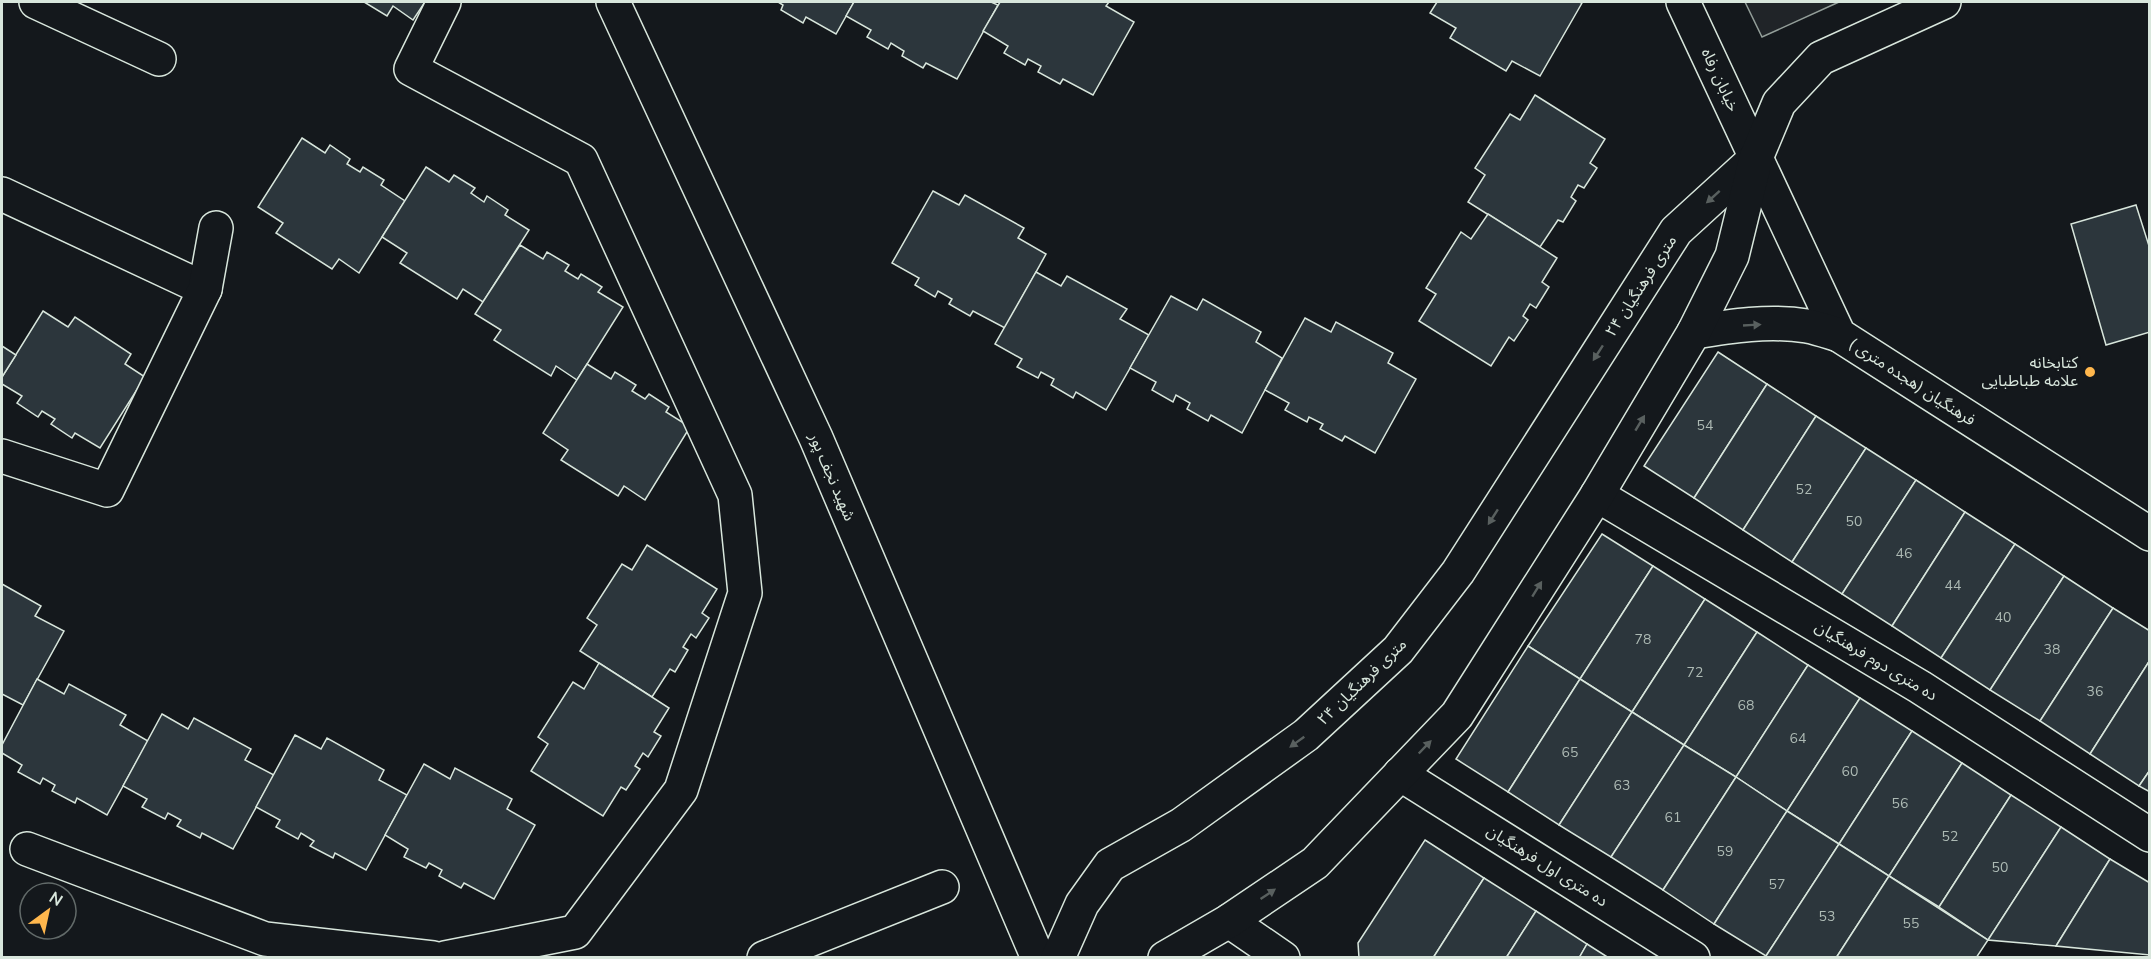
<svg xmlns="http://www.w3.org/2000/svg" width="2151" height="959" viewBox="0 0 2151 959" font-family="'Nunito Sans','Noto Sans Arabic',sans-serif">
  <style>
    .green { fill: #202428; stroke: #939e99; stroke-width: 1.5 }
    .building { fill: #2c363c; stroke: #d8e6dc; stroke-width: 1.5 }
    .lines { fill: none; stroke-linecap: round; stroke-linejoin: round }
    .minor-casing { stroke: #d8e6dc; stroke-width: 36 }
    .tertiary-casing { stroke: #d8e6dc; stroke-width: 36 }
    .minor { stroke: #14181c; stroke-width: 33 }
    .tertiary { stroke: #14181c; stroke-width: 33 }
    .oneway { fill: #59605f }
    .poi-dot { fill: #ffb74d; stroke: #14181c; stroke-width: 2 }
    .labels { text-anchor: middle; dominant-baseline: central; stroke-width: 4.5; stroke-linejoin: round; paint-order: stroke }
    .number-label { font-size: 14px; fill: #adbab4 }
    .street-label { font-size: 16px; fill: #d8e6dc; stroke: #14181c }
    .poi-label { font-size: 16px; fill: #d8e6dc; stroke: #14181c; text-anchor: end }
  </style>
  <rect width="100%" height="100%" fill="#14181c"/>
  <!-- green -->
  <polygon class="green" points="1745,2 1839,2 1762,37"/>
  <!-- building -->
  <g class="building">
    <polygon points="364,2 425,2 413,20 393,6 387,16"/>
    <polygon points="778,2 854,2 836,34 806,17 803,23 781,10 783,5"/>
    <polygon points="854,2 991,2 998,5 957,79 926,63 923,68 902,56 904,51 891,43 888,49 867,37 871,30 846,16"/>
    <polygon points="1000,2 1109,2 1106,6 1134,22 1093,95 1063,79 1060,84 1038,72 1041,66 1028,59 1025,65 1004,53 1008,46 983,31"/>
    <polygon points="1437,2 1579,2 1582,3 1540,76 1512,61 1506,71 1450,38 1456,28 1430,13"/>
    <polygon points="1535,95 1605,139 1590,163 1597,168 1584,188 1578,185 1571,197 1576,201 1563,222 1558,220 1540,247 1468,202 1485,175 1475,168 1510,114 1520,120"/>
    <polygon points="302,138 325,153 330,145 350,159 347,164 360,172 363,167 384,180 381,185 405,201 359,273 339,259 332,269 276,233 283,223 258,207"/>
    <polygon points="426,167 449,182 454,175 475,188 471,193 484,202 487,196 508,210 505,215 529,230 483,302 463,289 457,299 400,263 407,253 382,237"/>
    <polygon points="933,191 959,205 965,195 1024,228 1018,238 1046,254 1005,328 973,311 970,316 949,304 952,299 938,291 935,297 915,285 919,278 892,263"/>
    <polygon points="2136,205 2150,249 2150,332 2106,345 2071,224"/>
    <polygon points="1488,214 1557,258 1542,282 1549,287 1536,308 1530,304 1523,316 1528,320 1514,341 1509,337 1491,366 1419,321 1436,294 1426,288 1461,232 1471,239"/>
    <polygon points="520,245 543,259 547,252 569,265 565,271 578,279 581,274 602,287 598,292 623,307 577,380 556,366 551,376 494,340 501,330 475,314"/>
    <polygon points="1036,272 1061,286 1067,276 1127,309 1120,319 1149,335 1106,410 1076,392 1073,398 1051,385 1054,379 1041,372 1038,378 1017,367 1022,359 995,344"/>
    <polygon points="1171,296 1197,310 1203,299 1261,332 1256,342 1282,358 1242,433 1211,415 1208,421 1187,409 1190,403 1176,395 1173,402 1152,390 1156,382 1130,368"/>
    <polygon points="43,311 68,327 75,317 131,354 125,364 145,377 100,448 75,433 72,438 51,424 55,419 42,411 38,417 17,403 22,396 2,384 2,377"/>
    <polygon points="1305,318 1331,332 1336,322 1393,353 1388,363 1416,379 1375,453 1345,436 1342,441 1320,429 1323,424 1309,417 1307,422 1285,410 1289,403 1265,390"/>
    <polygon points="2,346 16,355 2,377"/>
    <polygon points="1718,352 1767,384 1694,498 1644,466"/>
    <polygon points="587,364 611,379 615,372 636,385 632,391 645,399 649,394 669,407 666,412 690,427 645,500 624,486 618,496 561,460 568,450 543,433"/>
    <polygon points="1767,384 1816,416 1743,530 1694,498"/>
    <polygon points="1816,416 1866,448 1792,562 1743,530"/>
    <polygon points="1866,448 1916,480 1842,594 1792,562"/>
    <polygon points="1916,480 1965,512 1892,626 1842,594"/>
    <polygon points="1965,512 2015,544 1941,658 1892,626"/>
    <polygon points="1602,534 1653,566 1580,679 1528,646"/>
    <polygon points="2015,544 2064,576 1990,690 1941,658"/>
    <polygon points="647,545 717,589 702,613 709,618 696,638 691,634 683,647 688,650 675,672 670,669 652,697 580,651 597,625 587,618 622,564 632,570"/>
    <polygon points="1653,566 1705,599 1632,712 1580,679"/>
    <polygon points="2064,576 2113,608 2040,721 1990,690"/>
    <polygon points="2,584 41,606 35,616 64,631 23,705 2,694"/>
    <polygon points="1705,599 1757,632 1684,745 1632,712"/>
    <polygon points="2113,608 2150,631 2150,660 2090,754 2040,721"/>
    <polygon points="1757,632 1808,665 1736,777 1684,745"/>
    <polygon points="1528,646 1580,679 1508,792 1456,759"/>
    <polygon points="2150,660 2150,770 2139,786 2090,754"/>
    <polygon points="599,663 669,708 654,732 661,736 648,757 643,753 635,766 640,769 626,790 621,787 603,816 531,771 548,744 538,737 573,682 584,689"/>
    <polygon points="1808,665 1860,698 1787,811 1736,777"/>
    <polygon points="37,679 64,694 69,684 126,715 120,725 148,741 107,815 77,798 75,803 52,791 55,785 43,778 40,784 18,772 22,765 2,753 2,745"/>
    <polygon points="1580,679 1632,712 1559,825 1508,792"/>
    <polygon points="1860,698 1912,731 1839,844 1787,811"/>
    <polygon points="1632,712 1684,745 1611,857 1559,825"/>
    <polygon points="162,714 188,729 194,718 251,749 245,760 274,775 233,849 202,833 200,838 177,826 181,820 168,813 165,819 142,807 147,799 123,786"/>
    <polygon points="1912,731 1962,763 1889,876 1839,844"/>
    <polygon points="295,735 321,749 327,738 384,770 379,780 407,795 366,870 335,853 333,858 310,846 314,841 301,833 298,839 276,827 280,820 256,807"/>
    <polygon points="1684,745 1736,777 1663,890 1611,857"/>
    <polygon points="1962,763 2011,795 1939,907 1889,876"/>
    <polygon points="424,764 450,779 455,768 512,799 507,809 535,825 494,899 464,883 461,888 439,876 442,870 429,863 426,868 404,857 408,849 385,835"/>
    <polygon points="2150,770 2150,792 2139,786"/>
    <polygon points="1736,777 1787,811 1714,924 1663,890"/>
    <polygon points="2011,795 2061,827 1988,940 1939,907"/>
    <polygon points="1787,811 1839,844 1766,956 1714,924"/>
    <polygon points="2061,827 2110,859 2056,946 1988,940"/>
    <polygon points="1425,840 1484,878 1433,958 1359,958 1358,943"/>
    <polygon points="1839,844 1889,876 1836,958 1768,958 1766,956"/>
    <polygon points="2110,859 2150,883 2150,955 2056,946"/>
    <polygon points="1889,876 1988,940 1976,958 1836,958"/>
    <polygon points="1484,878 1536,911 1506,958 1433,958"/>
    <polygon points="1536,911 1587,944 1579,958 1506,958"/>
    <polygon points="1587,944 1609,958 1579,958"/>
  </g>
  <g class="lines">
    <!-- minor casing -->
    <g class="minor-casing">
      <g id="minor">
        <polyline points="36,2 159,59"/>
        <polyline points="444,2 411,69 581,160 735,495 745,593 681,790 575,932 445,958"/>
        <polyline points="613,2 816,438 1038,958"/>
        <polyline points="2,194 205,289"/>
        <polyline points="2,456 107,490 205,289 216,228"/>
        <polyline points="1597,495 1920,687 2150,835"/>
        <polyline points="1400,774 1693,958"/>
        <polyline points="27,849 265,939 433,958"/>
        <polyline points="1229,921 1283,958"/>
        <polyline points="764,958 942,887"/>
      </g>
    </g>
    <!-- tertiary casing -->
    <g class="tertiary-casing">
      <g id="tertiary">
        <polyline points="1683,2 1839,335 2150,534"/>
        <path d="M1694 332C1731 326 1769 320 1807 326 1818 328 1829 332 1839 335"/>
        <polyline points="1058,958 1082,904 1110,865 1181,825 1306,735 1398,650 1458,572 1676,231 1756,158"/>
        <polyline points="1165,958 1229,921 1315,863 1457,715 1597,495 1694,332 1732,256 1756,158 1779,103 1821,58 1944,2"/>
      </g>
    </g>
    <!-- minor -->
    <use href="#minor" class="minor"/>
    <!-- tertiary -->
    <use href="#tertiary" class="tertiary"/>
  </g>
  <!-- one-way arrows -->
  <defs><path id="oneway-solid" d="M-6-.8H1V-3.2L6.5 0L1 3.2V.8H-6Z" transform="scale(1.5)"/></defs>
  <g class="oneway">
    <use href="#oneway-solid" transform="translate(1713 197) rotate(138)"/>
    <use href="#oneway-solid" transform="translate(1752 325) rotate(-3)"/>
    <use href="#oneway-solid" transform="translate(1598 353) rotate(123)"/>
    <use href="#oneway-solid" transform="translate(1640 423) rotate(-59)"/>
    <use href="#oneway-solid" transform="translate(1493 517) rotate(123)"/>
    <use href="#oneway-solid" transform="translate(1537 589) rotate(-58)"/>
    <use href="#oneway-solid" transform="translate(1297 742) rotate(144)"/>
    <use href="#oneway-solid" transform="translate(1425 747) rotate(-46)"/>
    <use href="#oneway-solid" transform="translate(1268 894) rotate(-34)"/>
  </g>
  <!-- markers -->
  <circle class="poi-dot" cx="2090" cy="372" r="6"/>
  <g class="labels">
    <!-- number labels -->
    <g class="number-label">
      <text x="1705" y="425">54</text>
      <text x="1804" y="489">52</text>
      <text x="1854" y="521">50</text>
      <text x="1904" y="553">46</text>
      <text x="1953" y="585">44</text>
      <text x="2003" y="617">40</text>
      <text x="1643" y="639">78</text>
      <text x="2052" y="649">38</text>
      <text x="1695" y="672">72</text>
      <text x="2095" y="691">36</text>
      <text x="1746" y="705">68</text>
      <text x="1798" y="738">64</text>
      <text x="1570" y="752">65</text>
      <text x="1850" y="771">60</text>
      <text x="1622" y="785">63</text>
      <text x="1900" y="803">56</text>
      <text x="1673" y="817">61</text>
      <text x="1950" y="836">52</text>
      <text x="1725" y="851">59</text>
      <text x="2000" y="867">50</text>
      <text x="1777" y="884">57</text>
      <text x="1827" y="916">53</text>
      <text x="1911" y="923">55</text>
    </g>
    <!-- street labels -->
    <g class="street-label">
      <text transform="translate(1720 80) rotate(65)">خیابان رفاه</text>
      <text transform="translate(1641 286) rotate(-57)">۲۴ متری فرهنگیان</text>
      <text transform="translate(1912 382) rotate(33)">فرهنگیان (هجده متری )</text>
      <text transform="translate(832 477) rotate(67)">شهید نجف پور</text>
      <text transform="translate(1876 661) rotate(31)">ده متری دوم فرهنگیان</text>
      <text transform="translate(1362 682) rotate(-44)">۲۴ متری فرهنگیان</text>
      <text transform="translate(1547 866) rotate(32)">ده متری اول فرهنگیان</text>
    </g>
    <!-- poi labels -->
    <g class="poi-label">
      <text x="2078" y="363">کتابخانه<tspan x="2078" dy="18">علامه طباطبایی</tspan></text>
    </g>
  </g>
  <!-- border -->
  <rect width="2151" height="959" fill="none" stroke="#d8e6dc" stroke-width="6"/>
  <!-- north arrow -->
  <g transform="translate(48 911) rotate(33)"><circle r="28" fill="#14181c" stroke="#626a69" stroke-width="1.5"/>
  <path d="M0-4.5L10 22L0 15L-10 22Z" fill="#ffb74d"/>
  <text y="-9" font-size="16" font-weight="bold" text-anchor="middle" fill="#d8e6dc">N</text>
  </g>
</svg>
